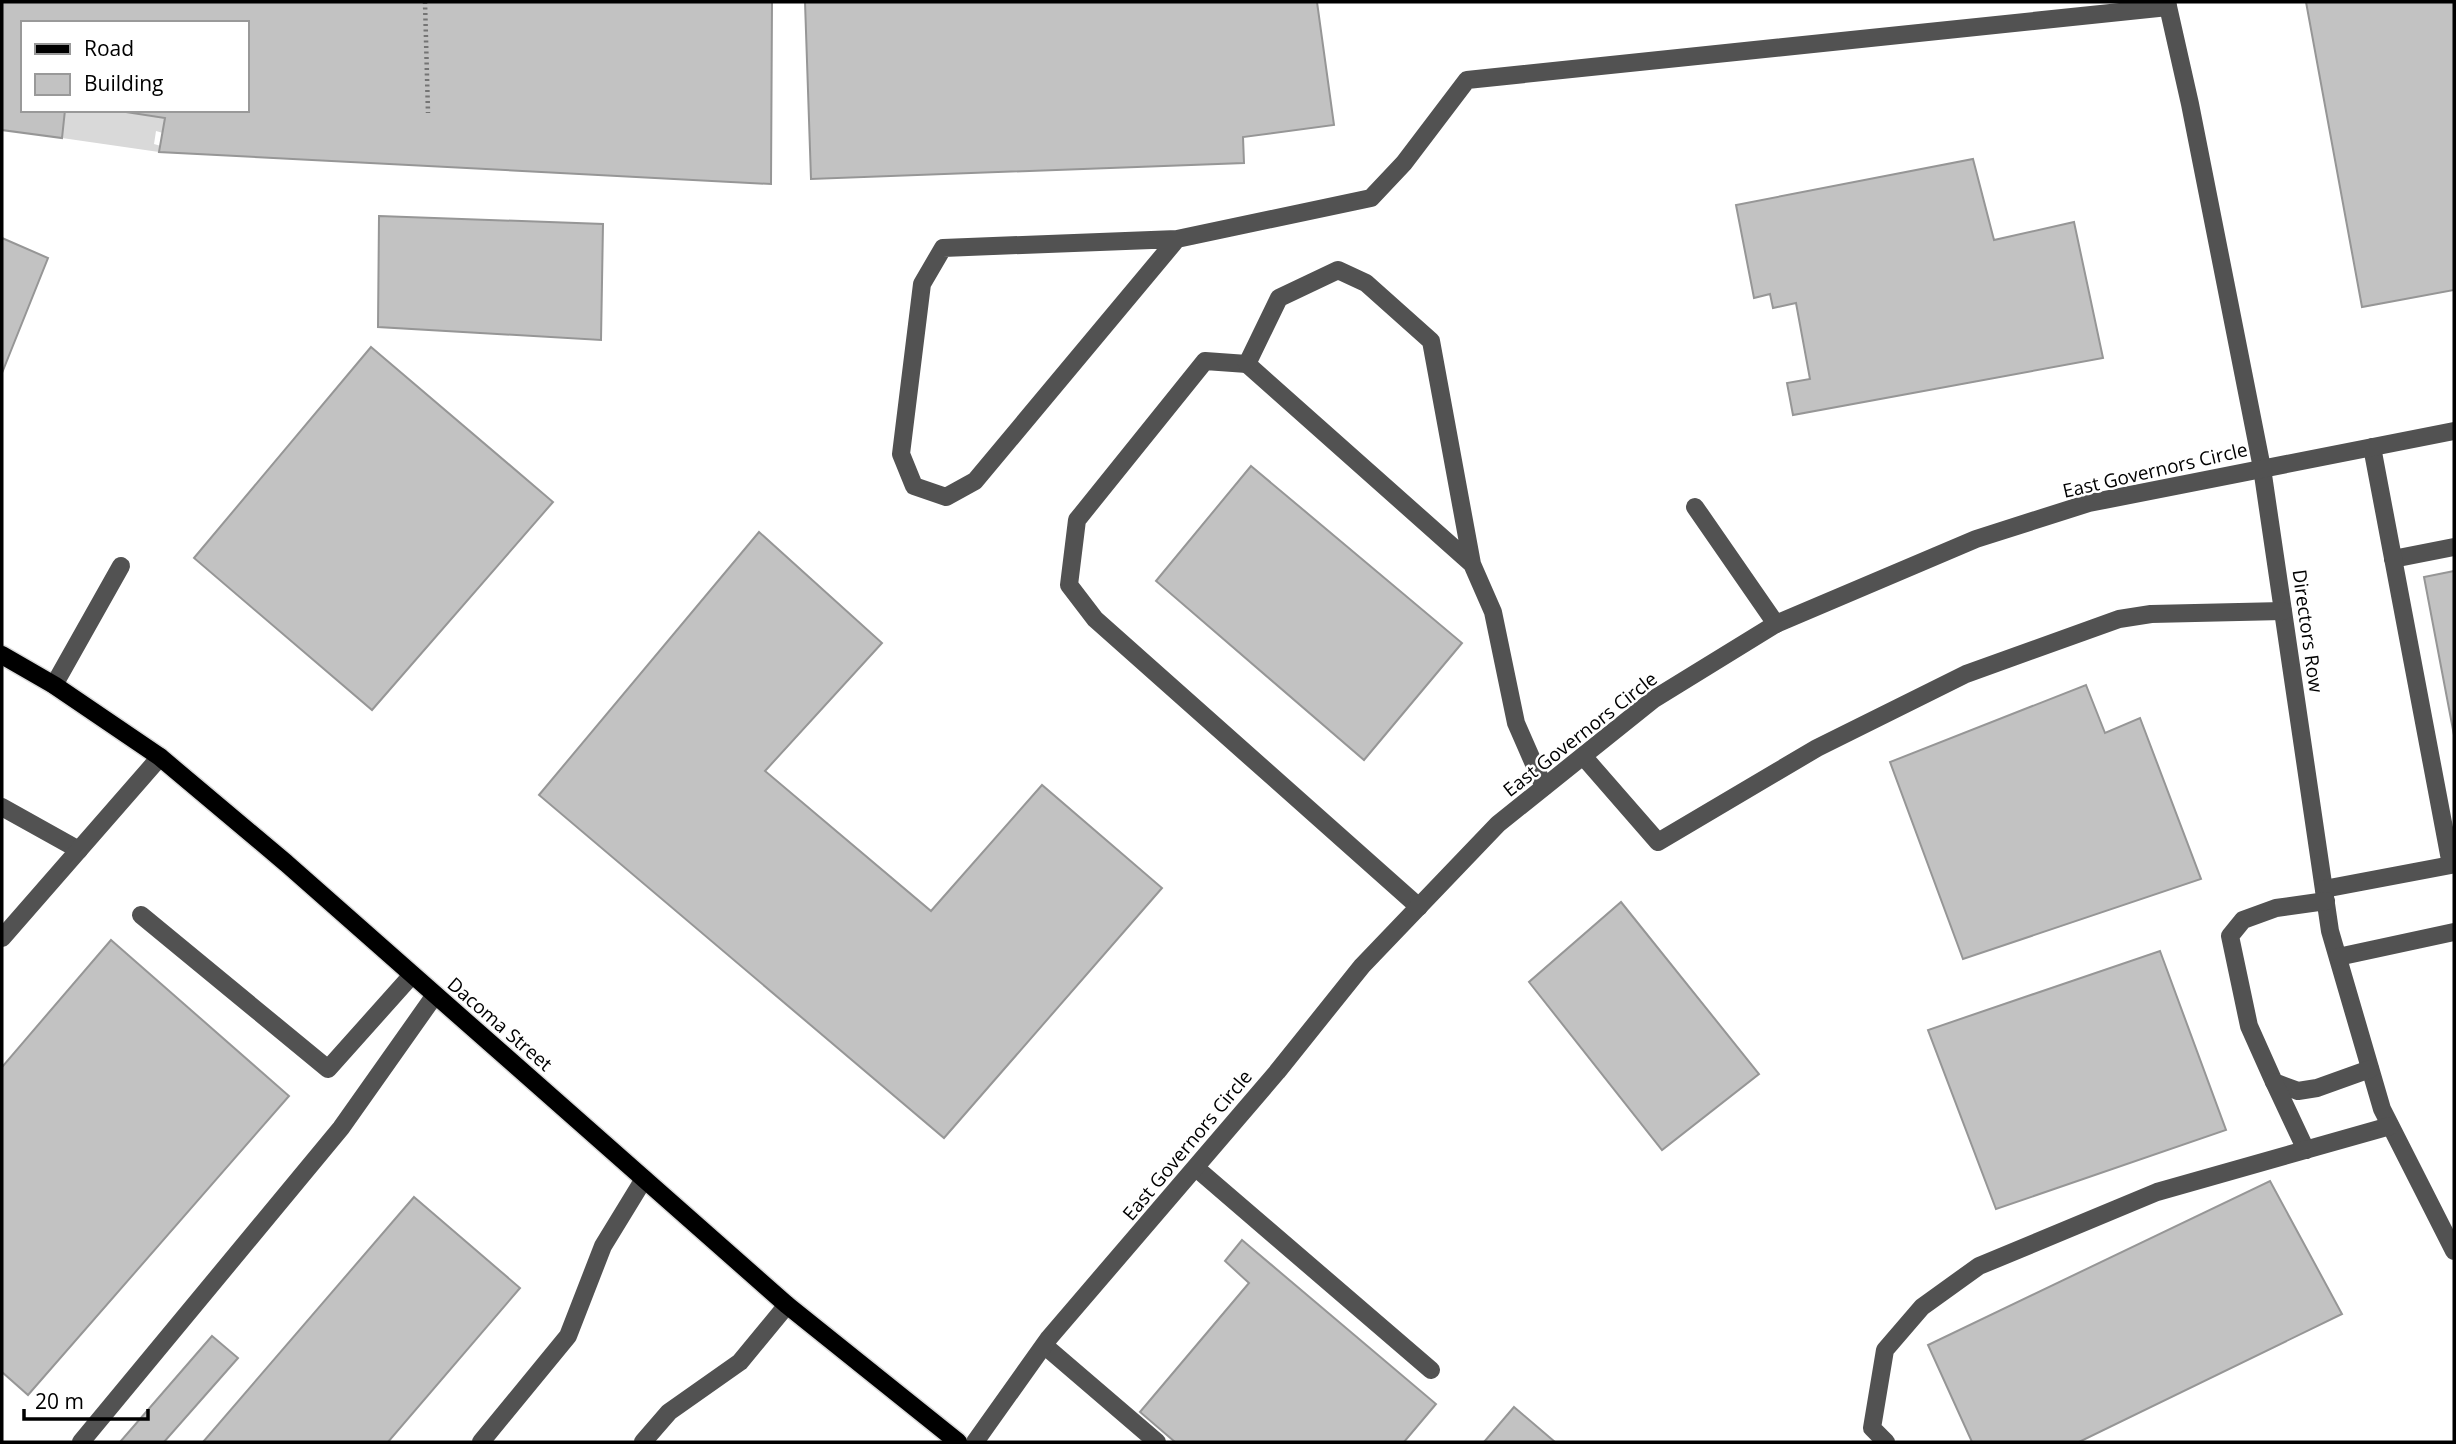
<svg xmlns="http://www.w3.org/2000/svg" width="2456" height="1444" viewBox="0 0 2456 1444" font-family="'Open Sans',sans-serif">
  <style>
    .green { fill: #d9d9d9 }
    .building { fill: #c2c2c2; stroke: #969696; stroke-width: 2 }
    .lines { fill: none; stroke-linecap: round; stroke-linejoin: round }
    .major-casing { stroke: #dbdbdb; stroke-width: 21 }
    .path { stroke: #747474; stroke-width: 4.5; stroke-dasharray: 2 3.5; stroke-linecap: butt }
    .minor { stroke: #525252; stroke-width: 18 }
    .major { stroke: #000; stroke-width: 18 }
    .labels { text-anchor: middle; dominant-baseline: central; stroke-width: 5; stroke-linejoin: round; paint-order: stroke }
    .street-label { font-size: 19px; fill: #000; stroke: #fff }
  </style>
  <rect width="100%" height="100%" fill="#fff"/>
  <!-- green -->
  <polygon class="green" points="65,110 113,110 165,118 163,133 156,131 154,144 161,146 159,152 62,138"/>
  <!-- building -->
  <g class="building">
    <polygon points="2,2 772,2 771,184 159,152 165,118 113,110 247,110 247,23 23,23 23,110 65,110 62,138 2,130"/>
    <polygon points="805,2 1317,2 1334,125 1243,137 1244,163 811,179"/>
    <polygon points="2306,2 2454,2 2454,290 2362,307"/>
    <polygon points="1973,159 1994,240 2074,222 2103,358 1793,415 1787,383 1810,379 1796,303 1773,308 1770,294 1754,298 1736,205"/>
    <polygon points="379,216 603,224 601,340 378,327"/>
    <polygon points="2,238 48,258 2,373"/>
    <polygon points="371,347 553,502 372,710 194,558"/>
    <polygon points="1251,466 1462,643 1364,760 1156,581"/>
    <polygon points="759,532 882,643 765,771 931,911 1042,785 1162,888 944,1138 539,795"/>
    <polygon points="2454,571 2454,735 2424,577"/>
    <polygon points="2086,685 2105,733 2140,718 2201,879 1963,959 1890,762"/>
    <polygon points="1621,902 1759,1074 1662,1150 1529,982"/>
    <polygon points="111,940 289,1096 28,1395 2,1372 2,1067"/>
    <polygon points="2160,951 2226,1130 1996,1209 1928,1030"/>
    <polygon points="2270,1181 2342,1314 2079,1442 1972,1442 1928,1345"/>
    <polygon points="414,1197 520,1288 388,1442 203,1442"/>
    <polygon points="1242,1240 1436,1404 1404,1442 1175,1442 1140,1412 1249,1283 1225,1261"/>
    <polygon points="212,1336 238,1358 164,1442 120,1442"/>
    <polygon points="1514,1407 1555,1442 1484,1442"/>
  </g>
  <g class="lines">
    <!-- major casing -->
    <g class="major-casing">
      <polyline id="major" points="2,655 54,685 160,757 286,863 787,1305 958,1442"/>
    </g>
    <!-- path -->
    <polyline class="path" points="425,2 428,113"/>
    <!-- minor -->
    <g class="minor">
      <polyline points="2167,2 2190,104 2262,468 2330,931 2382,1109 2454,1251"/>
      <polyline points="1177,239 943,248 922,284 901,454 914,486 946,497 975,481 1177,239 1371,198 1404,163 1467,80 2168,7"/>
      <polyline points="1247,364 1205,361 1077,520 1069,585 1095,619 1419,907"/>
      <polyline points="1695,507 1776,624"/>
      <polyline points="2393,559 2454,547"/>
      <polyline points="1472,564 1247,364 1279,298 1338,270 1366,283 1431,341 1472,564 1493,612 1516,723 1544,787"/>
      <polyline points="54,685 121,566"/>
      <polyline points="1583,756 1658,842 1817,748 1966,674 2119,619 2151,614 2283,611"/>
      <polyline points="2,807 79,850"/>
      <polyline points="2324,889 2451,865 2372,447"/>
      <polyline points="2326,901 2276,908 2243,920 2230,936 2249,1026 2274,1082 2298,1091 2317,1088 2370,1069"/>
      <polyline points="141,915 328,1069 412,975"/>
      <polyline points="2,938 160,757"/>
      <polyline points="2338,957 2454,932"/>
      <polyline points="2274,1082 2306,1150"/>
      <polyline points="1196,1168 1431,1370"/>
      <polyline points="1045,1346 1157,1442"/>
      <polyline points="81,1442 341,1128 435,995"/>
      <polyline points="481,1442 568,1336 603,1246 644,1179"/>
      <polyline points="643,1442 669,1412 740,1362 787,1305"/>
      <polyline points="975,1442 1049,1338 1277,1072 1362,966 1498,824 1654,699 1776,624 1976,539 2089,503 2454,431"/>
      <polyline points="1886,1442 1872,1428 1885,1350 1922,1307 1979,1266 2157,1192 2390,1126"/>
    </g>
    <!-- major -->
    <use href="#major" class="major"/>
  </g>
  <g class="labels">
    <!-- street labels -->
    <g class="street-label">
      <text transform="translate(2155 470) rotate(-13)">East Governors Circle</text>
      <text transform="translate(2308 631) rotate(82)">Directors Row</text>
      <text transform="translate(1580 734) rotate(-38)">East Governors Circle</text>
      <text transform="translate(500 1024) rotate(41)">Dacoma Street</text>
      <text transform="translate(1187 1145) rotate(-50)">East Governors Circle</text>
    </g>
  </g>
  <!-- border -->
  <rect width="2456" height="1444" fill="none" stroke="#000000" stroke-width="7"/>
  <!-- legend -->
  <rect x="21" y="21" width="228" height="91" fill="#ffffff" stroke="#999999" stroke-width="2"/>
  <rect x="35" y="44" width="35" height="10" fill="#000000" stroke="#999999" stroke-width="2"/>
  <text x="84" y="56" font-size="21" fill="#000000">Road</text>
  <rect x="35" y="74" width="35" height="21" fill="#c2c2c2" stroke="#999999" stroke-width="2"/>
  <text x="84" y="91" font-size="21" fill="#000000">Building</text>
  <!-- scale -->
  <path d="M24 1409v10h124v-10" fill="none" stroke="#000000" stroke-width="3.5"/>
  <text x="35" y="1409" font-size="21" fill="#000000" stroke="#ffffff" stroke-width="5" paint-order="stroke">20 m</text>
</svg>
